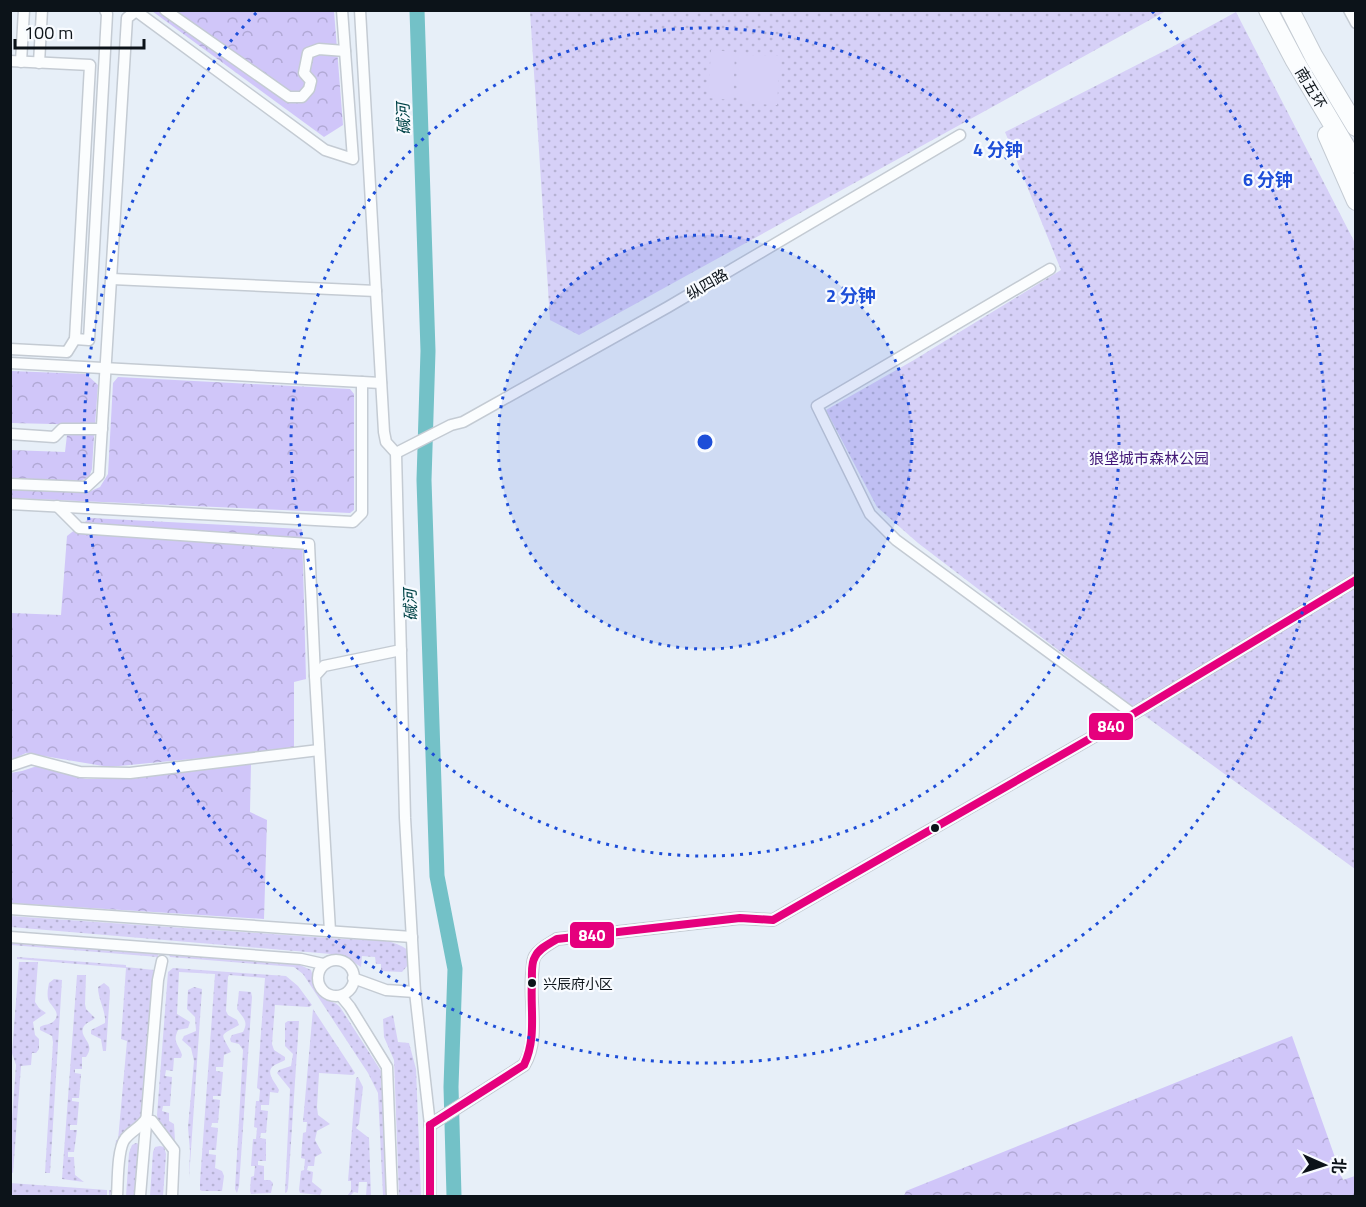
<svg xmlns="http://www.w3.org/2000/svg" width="1366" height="1207" viewBox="0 0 1366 1207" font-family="'Titillium Web','Noto Sans SC',sans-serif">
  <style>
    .grass { fill: url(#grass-dots) }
    .forest { fill: url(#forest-crowns) }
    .pitch { fill: #d6d0f7 }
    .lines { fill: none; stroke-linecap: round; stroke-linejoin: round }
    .river { stroke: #73c1c7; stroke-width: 15 }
    .minor-casing { stroke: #c4cbd3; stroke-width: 13 }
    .tertiary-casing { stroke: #c4cbd3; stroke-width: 14 }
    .motorway-casing { stroke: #c4cbd3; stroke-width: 20 }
    .minor { stroke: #fbfdfe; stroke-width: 10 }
    .tertiary { stroke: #fbfdfe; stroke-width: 12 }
    .motorway { stroke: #fbfdfe; stroke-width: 18 }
    .bus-1-casing { stroke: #f8fbff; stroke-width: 12 }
    .bus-1 { stroke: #e5007d; stroke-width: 8 }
    .ring { fill: none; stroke: #1d4ed8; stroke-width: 3; stroke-dasharray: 3 6 }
    .bus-dot { fill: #0c1319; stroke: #f8fbff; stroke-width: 2 }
    .labels { text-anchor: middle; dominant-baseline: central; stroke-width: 4.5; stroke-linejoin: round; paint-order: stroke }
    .bus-label { font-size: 14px; fill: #0c1319; stroke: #f8fbff; text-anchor: start }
    .street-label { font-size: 15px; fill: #0c1319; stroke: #f8fbff }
    .park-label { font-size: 15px; fill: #411677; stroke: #f8fbff }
    .water-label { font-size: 16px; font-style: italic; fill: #004347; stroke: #f8fbff }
    .centre { fill: #1d4ed8; stroke: #f8fbff; stroke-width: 3 }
    .ring-label { font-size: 18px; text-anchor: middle; font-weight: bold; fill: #1d4ed8; stroke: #f8fbff; stroke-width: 4.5; stroke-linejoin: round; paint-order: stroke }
    .line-badge { stroke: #f8fbff; stroke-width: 2 }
    .badge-label { font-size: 16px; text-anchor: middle; font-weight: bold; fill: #fff }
  </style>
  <defs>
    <pattern id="grass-dots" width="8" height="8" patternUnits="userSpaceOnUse" patternTransform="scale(1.5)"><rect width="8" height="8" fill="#d6d0f7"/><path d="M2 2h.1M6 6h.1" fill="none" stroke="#b6b2d3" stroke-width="1.8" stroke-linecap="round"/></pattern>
    <pattern id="forest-crowns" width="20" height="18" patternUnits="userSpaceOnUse" patternTransform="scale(1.5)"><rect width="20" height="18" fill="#d0c6f9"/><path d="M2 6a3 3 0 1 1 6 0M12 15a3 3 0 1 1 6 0" fill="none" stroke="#b1a9d5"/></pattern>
  </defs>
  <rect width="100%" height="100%" fill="#e7eff8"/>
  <!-- grass -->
  <g class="grass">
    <polygon points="530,11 1166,11 579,335 550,320"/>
    <polygon points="1236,12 1355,243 1355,869 1134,708 918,543 877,507 826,410 914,360 1061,270 1005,132 1172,47"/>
    <path d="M10 916 343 939C366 940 389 936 408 950V965L402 972 381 971V964H376L375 957 362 956 361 967 343 955 11 927Z"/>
    <polygon points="10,942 158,952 158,957 11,945"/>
    <path d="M171 954 300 965 311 970C315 982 314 994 327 1000 332 1002 335 1002 340 1007L381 1071 387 1196H383L378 1093 368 1073 303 974 294 967 170 957 169 955Z"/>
    <polygon points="17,957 126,965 126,967 154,970 143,1115 140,1120 118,1140 114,1196 109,1196 109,1190 112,1190 116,1140 118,1140 127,1041 121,1039 126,968 17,959"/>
    <polygon points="19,962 38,962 35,1002 39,1008 46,1013 33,1022 35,1035 39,1039 39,1049 36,1053 32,1053 31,1065 21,1066 13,1173 11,1172 11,1133 16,1065 12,1053"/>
    <path d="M173 968 286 976 298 986 312 1005 309 1007 275 1005 272 1044 274 1050 285 1057V1060C282 1062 275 1064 272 1067 266 1074 276 1083 279 1090L278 1093 270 1092 269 1105H261V1110L268 1111 266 1133H261L260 1138 266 1139V1161H258V1165L264 1166V1180H270L273 1183 271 1193 251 1194 250 1191 251 1177 254 1176 255 1166H251L253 1139H256L257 1128 254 1127 256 1101H259L260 1090 257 1088 265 978 229 975 228 977 226 1011 228 1015 237 1020 239 1025C219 1037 220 1031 231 1052L224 1055 223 1067H216V1071L223 1072 221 1096H213V1099L220 1100 218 1123H212L211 1127 218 1128 216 1150H209V1154L216 1155 215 1168 222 1171 224 1176 222 1191H202L200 1190V1182L215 974 179 972 177 1014 190 1022 188 1028 178 1030C172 1043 179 1044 182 1055L181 1058H174L173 1071 166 1070 165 1076 172 1077 170 1106H163L162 1111 169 1113V1121L174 1124 175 1141 158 1121 157 1115 168 972Z"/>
    <path d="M77 975H86L85 1004 86 1009 95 1018C92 1021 87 1022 84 1026 77 1038 97 1042 86 1057H82V1069H75V1073L81 1074 79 1098H72V1101L79 1102 77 1125H70V1130H77L74 1152H68V1157H74L75 1175 84 1182 62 1179Z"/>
    <path d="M54 979 62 980 50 1173H45L53 1042 52 1036 40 1030V1027C45 1024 50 1025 54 1021 62 1012 50 1006 48 999 47 993 48 988 49 983Z"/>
    <path d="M104 983 109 987 110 991 106 1051H103L101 1039 91 1034V1030L105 1023C106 1010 98 1000 98 987Z"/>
    <polygon points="194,987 202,989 189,1179 190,1151 188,1127 194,1061 191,1048 182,1040 184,1036 196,1031 195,1017 187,1009 188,990"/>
    <path d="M239 991 251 992 252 997 239 1186 237 1193 235 1189 243 1050 239 1044 231 1042 230 1039 232 1035 243 1032C249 1021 243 1018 237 1009Z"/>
    <polygon points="313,1009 355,1073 353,1075 319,1073 317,1107 318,1115 330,1124 317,1131 315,1140 322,1153 315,1157 314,1166 308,1166 307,1170 313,1172 312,1182 322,1190 320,1195 300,1193 299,1190 301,1171 304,1170 305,1159 301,1158 303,1133 306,1132 307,1122 303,1122"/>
    <polygon points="393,1015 398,1042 409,1043 416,1069 421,1196 399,1196 394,1060 384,1037 383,1019"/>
    <polygon points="288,1021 299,1021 288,1188 287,1192 285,1193 290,1089 277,1073 279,1070 291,1066 293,1054 285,1046 285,1023"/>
    <polygon points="358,1077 363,1087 359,1124 356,1128 369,1138 371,1196 366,1196 367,1182 359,1182 358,1193 354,1192 350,1196 347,1196 351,1191 351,1181 348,1181 356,1078"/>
    <polygon points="136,1143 139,1144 136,1196 126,1196 129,1153 132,1145"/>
    <polygon points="160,1146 164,1147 166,1154 163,1196 150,1196 153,1152 155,1147"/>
    <polygon points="10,1183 107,1190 107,1196 11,1196"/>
  </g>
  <!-- forest -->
  <g class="forest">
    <polygon points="152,11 334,11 343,125 324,137"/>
    <polygon points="11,371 86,374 98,385 95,425 11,423"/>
    <polygon points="118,377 350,389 354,394 354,510 350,513 11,498 11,489 89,492 100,487 108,474 113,383"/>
    <polygon points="67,435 94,435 92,469 89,477 78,482 11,478 10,450 65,452"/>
    <polygon points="90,518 302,529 306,679 294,682 294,749 109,767 26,753 11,760 11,613 61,615 67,536"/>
    <polygon points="251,763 250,812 267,820 264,919 11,903 10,773 22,771 37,766 86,779 132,779"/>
    <polygon points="1292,1036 1343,1180 1355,1176 1355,1196 904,1196 906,1191"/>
  </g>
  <!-- pitch -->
  <g class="pitch">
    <polygon points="711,50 735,52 733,100 708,98"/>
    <polygon points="739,55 780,56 777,105 737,103"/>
  </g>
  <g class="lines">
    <!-- river -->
    <polyline class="river" points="417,10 428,351 424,480 437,876 455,969 451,1087 454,1196"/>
    <!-- minor casing -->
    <g class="minor-casing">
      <g id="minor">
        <polyline points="165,10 289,97 302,97 309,89 311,81 304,73 308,53 319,49 345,51"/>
        <polyline points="360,10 384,432 386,442 396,453 405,818 415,992 430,1125 430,1196"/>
        <polyline points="1349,10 1356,23"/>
        <polyline points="10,61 90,65 75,339 67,352 10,349"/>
        <polyline points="21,62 24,10"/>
        <polyline points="39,63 42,10"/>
        <polyline points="1050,269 817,406 870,514 896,540 1133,714"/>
        <polyline points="112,279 376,291"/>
        <polyline points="75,339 89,340 107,14 105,10"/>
        <polyline points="10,363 381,383"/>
        <polyline points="10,434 54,437 62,429 102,429"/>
        <polyline points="396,453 451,425 463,422 668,307 960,135"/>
        <polyline points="10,484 86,487 99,475 127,18 136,11 325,150 353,159 342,10"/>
        <polyline points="10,504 353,522 362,513 362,382"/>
        <polyline points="57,506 79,528 309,544 315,676"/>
        <polyline points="10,766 31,759 80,772 130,773 319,750"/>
        <polyline points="10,909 412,937"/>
        <polyline points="330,931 315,676 324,666 401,650"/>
        <polyline points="10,937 301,959 323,964"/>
        <circle cx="336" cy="978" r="18"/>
        <polyline points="353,978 386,990 415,992"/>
        <polyline points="341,996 350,1007 387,1067 392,1196"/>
        <polyline points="152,1121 174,1150 172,1196"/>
        <path d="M117 1196C118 1183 117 1149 125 1139 131 1131 140 1128 146 1119"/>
        <polyline points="140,1196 158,980 162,961"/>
      </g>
    </g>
    <!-- tertiary casing -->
    <g class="tertiary-casing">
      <path id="tertiary" d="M430 1125 524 1065C540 1039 529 1003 532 974 533 968 532 961 535 956 540 948 549 944 557 939L740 918 773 920 1133 714 1356 580"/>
    </g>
    <!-- motorway casing -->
    <g class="motorway-casing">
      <g id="motorway">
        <polyline points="1268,10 1295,61 1356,164"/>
        <polyline points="1290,10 1314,57 1356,127"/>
        <polyline points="1327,135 1356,201"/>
      </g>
    </g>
    <!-- minor -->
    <use href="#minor" class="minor"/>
    <!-- tertiary -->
    <use href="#tertiary" class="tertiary"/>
    <!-- motorway -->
    <use href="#motorway" class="motorway"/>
    <!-- bus-1 casing -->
    <g class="bus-1-casing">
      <g id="bus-1">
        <path d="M430 1125 524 1065C537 1037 530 1010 532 980 532 973 531 963 535 957 539 948 549 944 557 939L740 918 773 920 1133 714 1356 580"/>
        <polyline points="430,1125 430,1196"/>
      </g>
    </g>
    <!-- bus-1 -->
    <use href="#bus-1" class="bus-1"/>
  </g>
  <!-- distance rings -->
  <circle cx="705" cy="442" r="207" fill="#1d4ed8" fill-opacity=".12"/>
  <g class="ring">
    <circle cx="705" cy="442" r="207"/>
    <circle cx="705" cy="442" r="414"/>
    <path d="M1152 11A621 621 0 1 1 258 11"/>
  </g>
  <!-- markers -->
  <g class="bus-dot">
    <circle cx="935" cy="828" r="5"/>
    <circle cx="532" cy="983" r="5"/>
  </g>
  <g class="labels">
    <!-- bus labels -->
    <g class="bus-label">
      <text x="543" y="983">兴辰府小区</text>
    </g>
    <!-- street labels -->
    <g class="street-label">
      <text transform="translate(1311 88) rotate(59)">南五环</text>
      <text transform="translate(707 284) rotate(-30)">纵四路</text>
    </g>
    <!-- park labels -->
    <g class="park-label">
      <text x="1149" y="458">狼垡城市森林公园</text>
    </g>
    <!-- water labels -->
    <g class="water-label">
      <text transform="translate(403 119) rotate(-92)">碱河</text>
      <text transform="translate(410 605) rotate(-92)">碱河</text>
    </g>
  </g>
  <circle cx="705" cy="442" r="9" class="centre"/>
  <g class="ring-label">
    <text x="998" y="156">4 分钟</text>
    <text x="1268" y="186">6 分钟</text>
    <text x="851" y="302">2 分钟</text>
  </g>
  <g class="line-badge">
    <rect x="1088" y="712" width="46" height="29" rx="6" fill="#e5007d"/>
    <rect x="569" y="921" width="46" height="28" rx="6" fill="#e5007d"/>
  </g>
  <g class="badge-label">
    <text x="1111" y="732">840</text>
    <text x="592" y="941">840</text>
  </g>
  <!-- border -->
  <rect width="1366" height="1207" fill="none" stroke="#0c1319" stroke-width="24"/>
  <!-- north arrow -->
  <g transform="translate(1324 1165) rotate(93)" stroke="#f8fbff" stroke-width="4.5" paint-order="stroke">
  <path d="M0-4.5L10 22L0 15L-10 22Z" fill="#0c1319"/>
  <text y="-9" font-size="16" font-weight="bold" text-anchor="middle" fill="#0c1319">北</text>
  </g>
  <!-- scale -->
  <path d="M15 39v9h129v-9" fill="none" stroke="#0c1319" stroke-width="3"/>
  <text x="24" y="39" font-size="18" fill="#0c1319" stroke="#f8fbff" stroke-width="4.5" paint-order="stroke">100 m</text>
</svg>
